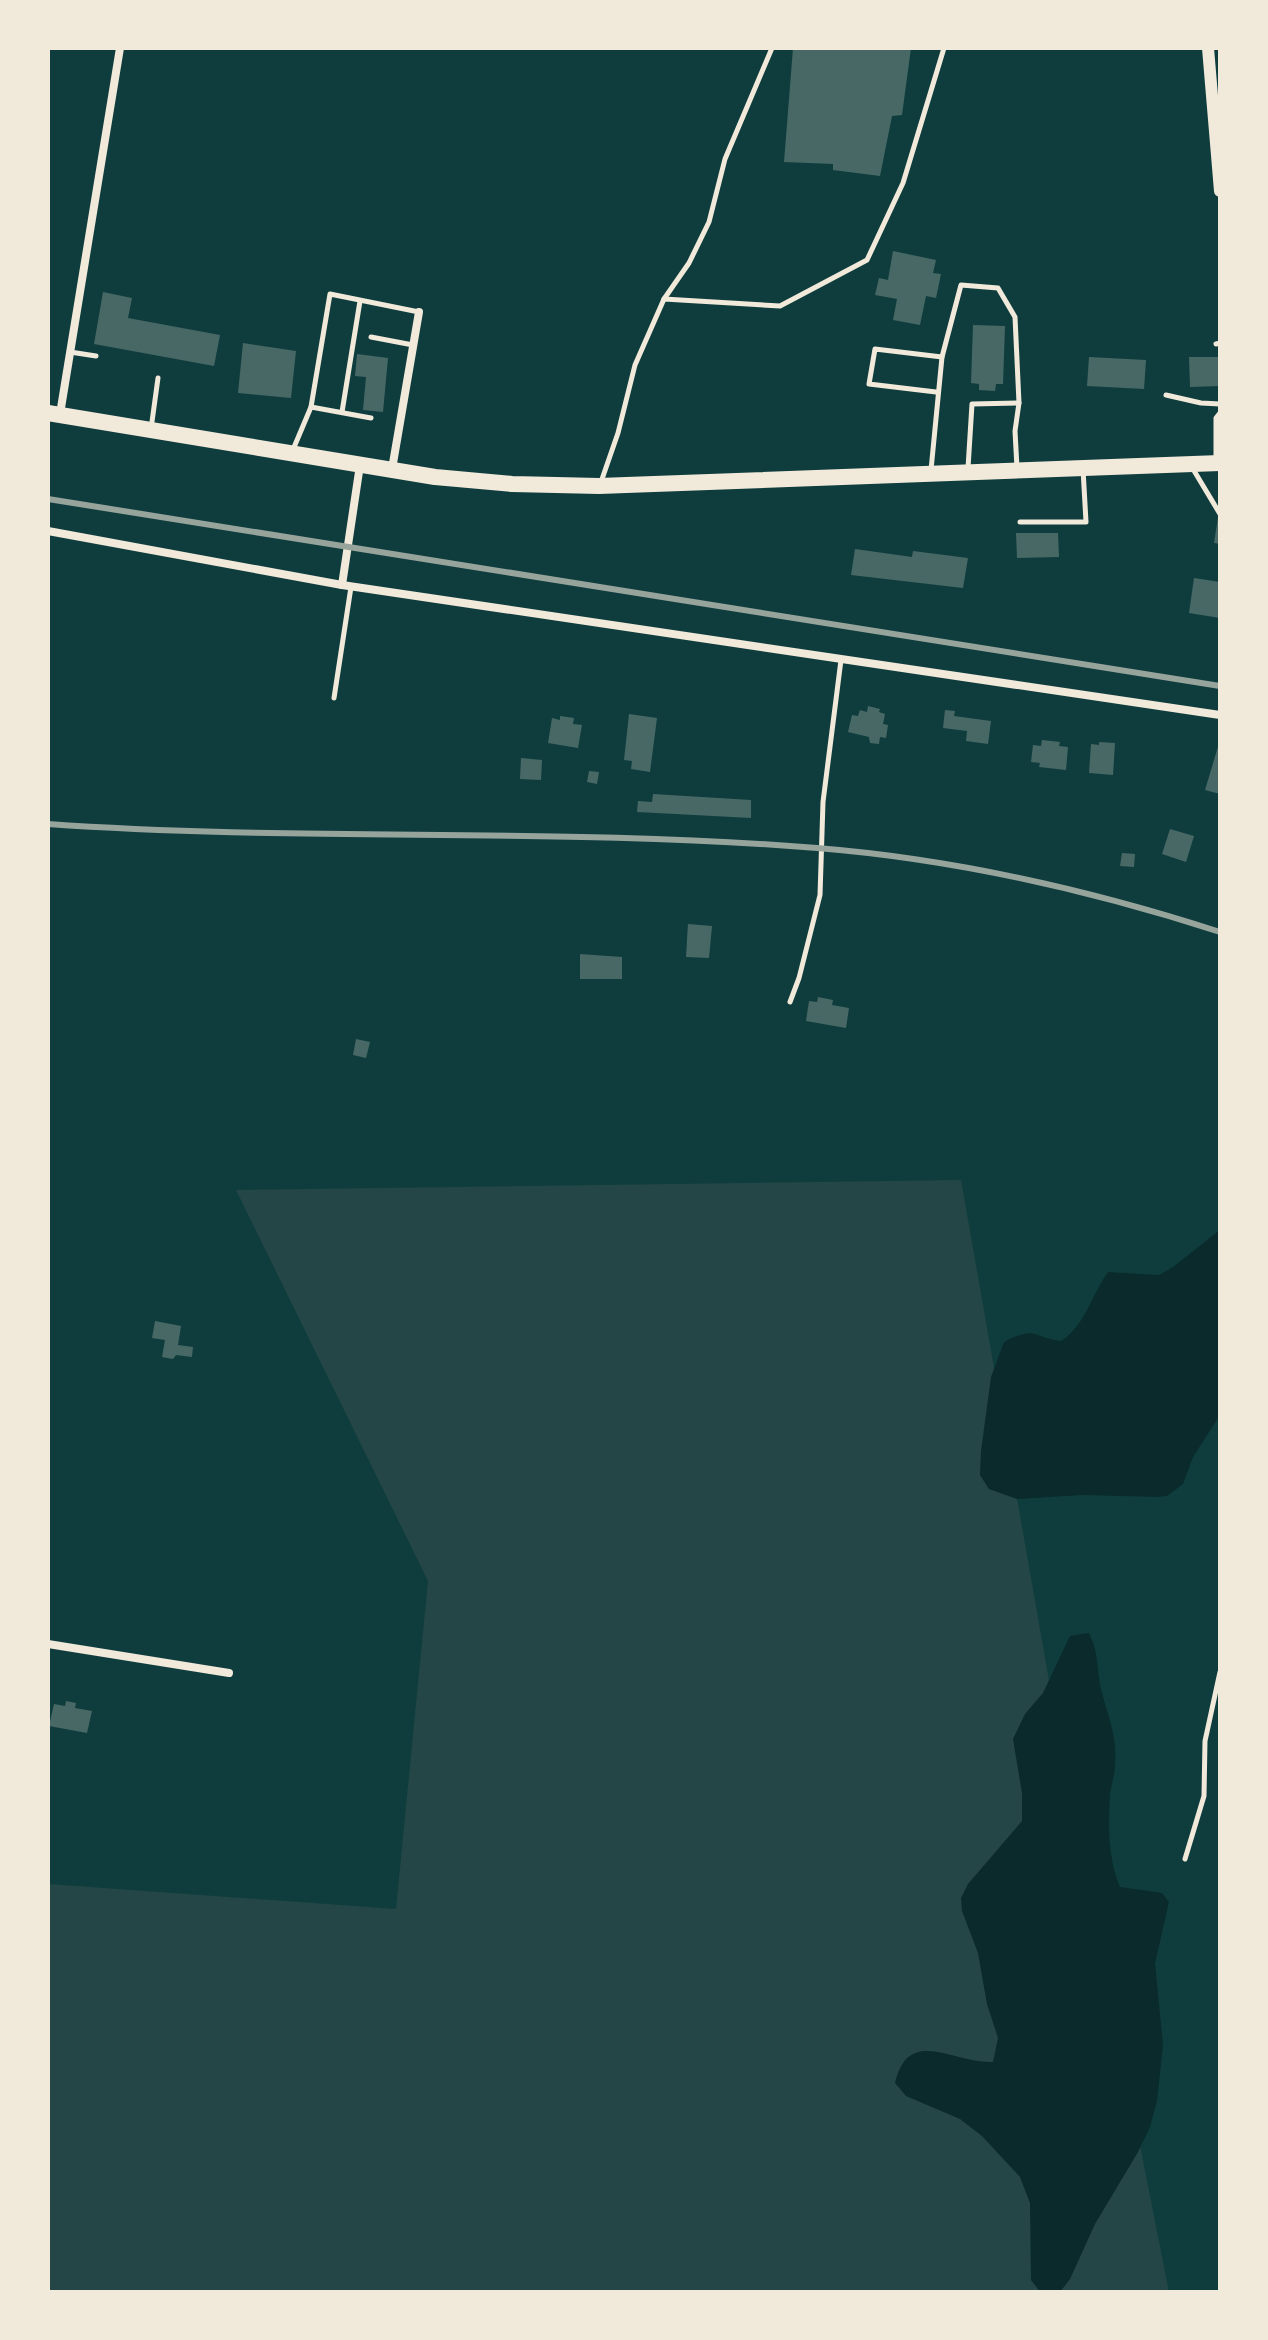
<svg xmlns="http://www.w3.org/2000/svg" width="1268" height="2340" viewBox="0 0 1268 2340" font-family="'Open Sans',sans-serif">
  <style>
    .green { fill: #244646 }
    .water { fill: #0a2a2b }
    .building { fill: #486865 }
    .lines { fill: none; stroke-linecap: round; stroke-linejoin: round }
    .service { stroke: #f1e9da; stroke-width: 5 }
    .minor { stroke: #f1e9da; stroke-width: 8 }
    .tertiary { stroke: #f1e9da; stroke-width: 12 }
    .primary { stroke: #f1e9da; stroke-width: 16 }
    .rail { stroke: #97a49c; stroke-width: 6 }
  </style>
  <rect width="100%" height="100%" fill="#0f3d3e"/>
  <!-- green -->
  <polygon class="green" points="961,1180 1057,1726 1169,2292 48,2292 48,1884 396,1909 428,1581 236,1190"/>
  <!-- water -->
  <g class="water">
    <path d="M1220 1230V1415L1193 1457 1183 1484 1167 1496 1157 1497 1082 1495 1017 1499 989 1489 980 1475 981 1451 991 1377 1004 1342C1037 1325 1031 1337 1061 1341 1085 1326 1092 1294 1108 1272L1159 1275 1173 1267Z"/>
    <path d="M1089 1633C1100 1656 1096 1670 1102 1693 1109 1720 1117 1735 1115 1765 1115 1775 1111 1785 1110 1795 1108 1825 1108 1859 1120 1887L1162 1893 1169 1902 1155 1963 1163 2045 1157 2101 1150 2127 1138 2152 1095 2224 1070 2279 1060 2292H1040L1031 2280 1030 2203 1020 2177 982 2136 960 2119 906 2096 895 2083C909 2025 953 2064 993 2062L998 2038 987 2004 978 1953 962 1911 961 1898 968 1884 1022 1821V1793L1013 1739 1025 1714 1043 1693 1070 1636Z"/>
  </g>
  <!-- building -->
  <g class="building">
    <polygon points="793,48 911,48 902,115 892,116 880,176 833,170 833,164 784,162"/>
    <polygon points="893,251 936,260 933,273 941,274 936,298 926,296 920,325 893,320 897,299 875,295 879,278 888,280"/>
    <polygon points="103,292 132,298 128,318 220,335 214,366 94,344"/>
    <polygon points="973,325 1005,326 1003,384 996,384 995,391 979,390 979,384 971,383"/>
    <polygon points="243,343 296,351 291,398 238,393"/>
    <polygon points="357,354 388,358 383,412 363,410 366,377 355,376"/>
    <polygon points="1089,357 1146,360 1144,389 1087,386"/>
    <polygon points="1189,357 1220,357 1220,386 1190,387"/>
    <polygon points="1218,517 1220,517 1220,544 1214,543"/>
    <polygon points="1016,533 1058,533 1059,557 1017,558"/>
    <polygon points="855,549 912,557 913,551 968,558 963,588 851,575"/>
    <polygon points="1194,578 1220,582 1220,618 1189,613"/>
    <polygon points="868,706 880,709 879,712 885,714 883,724 888,725 886,738 880,737 879,744 870,743 869,737 848,732 852,715 858,716 860,710 867,712"/>
    <polygon points="945,710 955,711 954,716 991,721 988,744 966,741 967,731 943,728"/>
    <polygon points="629,714 657,718 650,772 631,769 632,761 624,760"/>
    <polygon points="560,716 574,718 573,724 582,725 578,748 548,743 552,718 560,720"/>
    <polygon points="1042,740 1060,742 1059,746 1068,747 1066,770 1039,767 1040,763 1031,762 1033,745 1041,746"/>
    <polygon points="1220,740 1220,794 1205,790"/>
    <polygon points="1099,742 1115,743 1113,775 1089,773 1091,744 1099,745"/>
    <polygon points="521,758 542,760 541,780 520,779"/>
    <polygon points="589,771 599,772 597,784 587,782"/>
    <polygon points="653,794 751,800 751,818 637,812 638,801 652,802"/>
    <polygon points="1170,829 1194,836 1186,862 1162,854"/>
    <polygon points="1122,853 1135,854 1134,867 1120,866"/>
    <polygon points="688,924 712,926 709,958 686,957"/>
    <polygon points="580,954 622,957 622,979 580,979"/>
    <polygon points="818,997 833,1000 832,1005 849,1008 846,1028 806,1021 809,1001 817,1002"/>
    <polygon points="356,1039 370,1042 366,1058 353,1055"/>
    <polygon points="155,1321 181,1326 178,1345 193,1347 192,1357 176,1355 173,1359 162,1357 165,1340 152,1338"/>
    <polygon points="66,1701 76,1703 75,1708 92,1711 87,1733 49,1726 54,1704 65,1706"/>
  </g>
  <g class="lines">
    <!-- service -->
    <g class="service">
      <polyline points="664,299 689,263 709,222 725,159 772,48"/>
      <polyline points="371,337 413,345"/>
      <polyline points="1216,344 1220,343"/>
      <polyline points="70,352 96,356"/>
      <polyline points="936,392 869,384 875,349 942,357"/>
      <polyline points="1166,395 1201,403 1220,404"/>
      <polyline points="311,407 371,418"/>
      <polyline points="342,412 360,301"/>
      <polyline points="151,429 158,378"/>
      <polyline points="292,452 311,407 330,294 419,312"/>
      <polyline points="1216,458 1216,418 1220,413"/>
      <polyline points="968,468 972,404 1019,403"/>
      <polyline points="1193,469 1220,514"/>
      <polyline points="931,470 942,357 961,285 998,288 1015,317 1019,403 1015,431 1017,468"/>
      <polyline points="601,482 618,433 635,365 664,299 780,306 867,260 903,183 944,48"/>
      <polyline points="1020,522 1086,522 1083,469"/>
      <polyline points="334,698 351,587"/>
      <polyline points="790,1002 799,978 820,895 823,802 841,660"/>
      <polyline points="1185,1859 1204,1796 1205,1741 1220,1672"/>
    </g>
    <!-- minor -->
    <g class="minor">
      <polyline points="60,414 120,48"/>
      <polyline points="392,469 419,312"/>
      <polyline points="48,531 342,585 1220,715"/>
      <polyline points="342,585 360,465"/>
      <polyline points="48,1644 229,1673"/>
    </g>
    <!-- tertiary -->
    <polyline class="tertiary" points="1208,48 1220,191"/>
    <!-- primary -->
    <polyline class="primary" points="48,413 435,477 512,484 599,486 1220,463"/>
    <!-- rail -->
    <g class="rail">
      <polyline points="48,499 1220,686"/>
      <path d="M48 824C304 842 561 827 817 848 954 859 1090 890 1220 932"/>
    </g>
  </g>
  <!-- border -->
  <rect width="1268" height="2340" fill="none" stroke="#f1e9da" stroke-width="100"/>
</svg>
